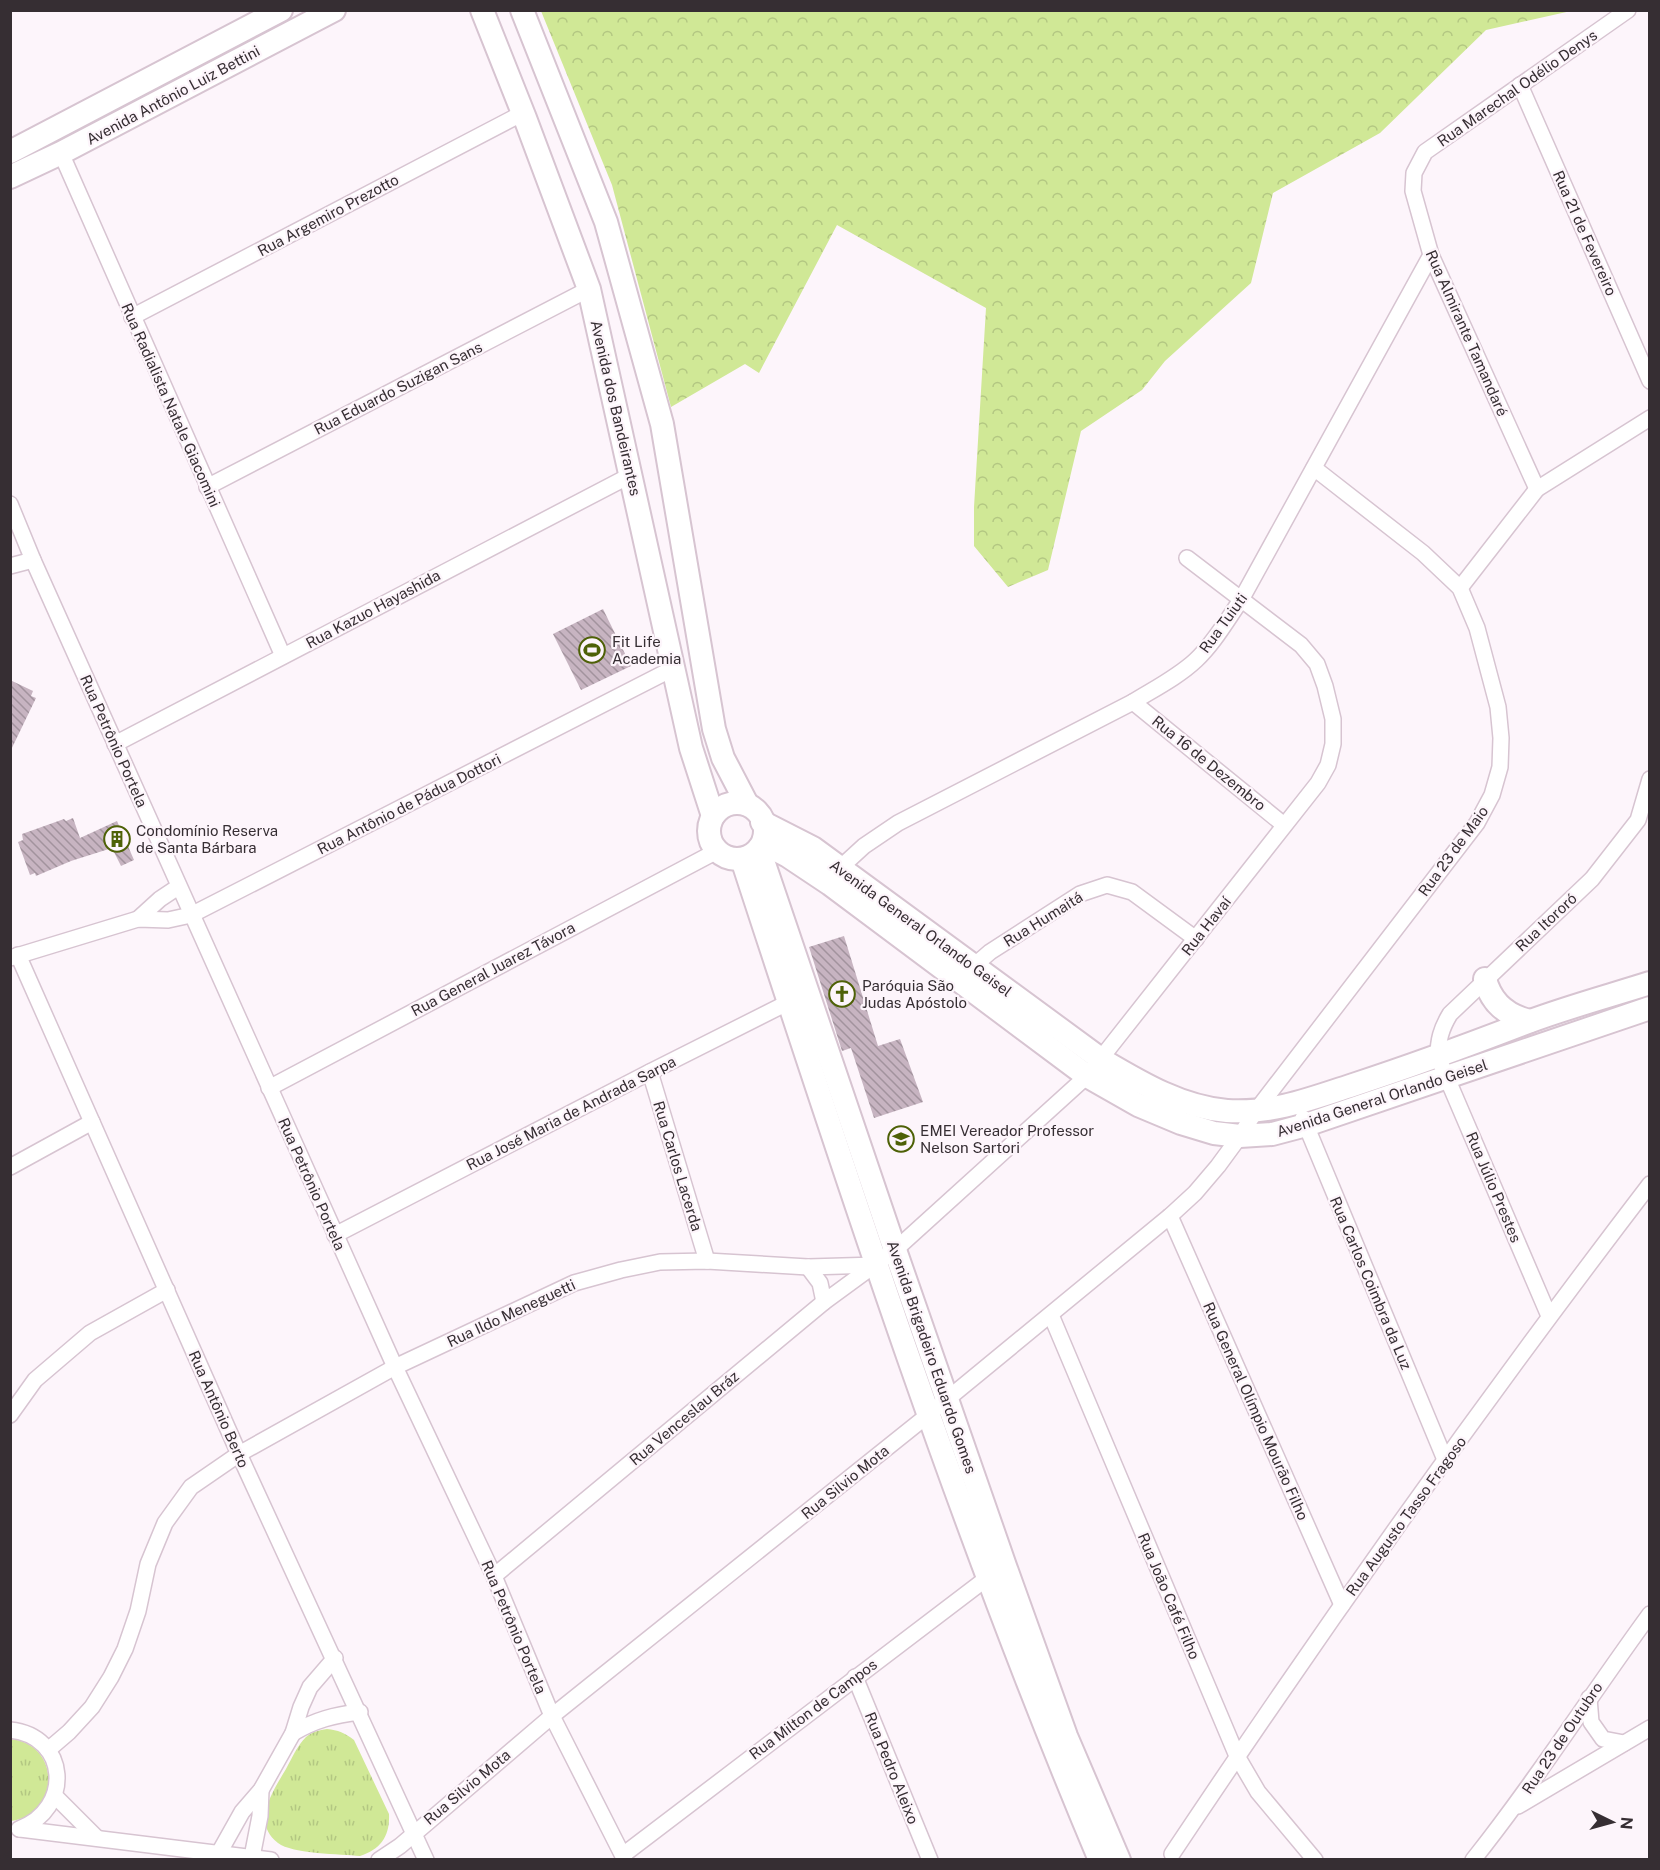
<svg xmlns="http://www.w3.org/2000/svg" width="1660" height="1870" viewBox="0 0 1660 1870" font-family="'Public Sans',sans-serif">
  <style>
    .grass { fill: url(#grass-tufts) }
    .forest { fill: url(#forest-crowns) }
    .building { fill: url(#building-back-hatch) }
    .lines { fill: none; stroke-linecap: round; stroke-linejoin: round }
    .street-casing { stroke: #d7c4d1; stroke-width: 18 }
    .secondary-casing { stroke: #d7c4d1; stroke-width: 26 }
    .street { stroke: #fff; stroke-width: 15 }
    .secondary { stroke: #fff; stroke-width: 22 }
    .labels { text-anchor: middle; dominant-baseline: central; stroke-width: 4.5; stroke-linejoin: round; paint-order: stroke }
    .street-label { font-size: 15px; fill: #362e33; stroke: #fdf5fb }
    .poi-label { font-size: 15px; fill: #362e33; stroke: #fdf5fb; text-anchor: start }
  </style>
  <defs>
    <pattern id="grass-tufts" width="24" height="20" patternUnits="userSpaceOnUse" patternTransform="scale(1.5)"><rect width="24" height="20" fill="#d0e896"/><path d="M3 7l-1-3M5 7V3M7 7l1-3M15 17l-1-3M17 17v-4M19 17l1-3" fill="none" stroke="#b3c782"/></pattern>
    <pattern id="forest-crowns" width="20" height="18" patternUnits="userSpaceOnUse" patternTransform="scale(1.5)"><rect width="20" height="18" fill="#d0e896"/><path d="M2 6a3 3 0 1 1 6 0M12 15a3 3 0 1 1 6 0" fill="none" stroke="#b3c782"/></pattern>
    <pattern id="building-back-hatch" width="6" height="6" patternUnits="userSpaceOnUse" patternTransform="scale(1.5)"><rect width="6" height="6" fill="#c7b4c1"/><path d="M-1 5l2 2M0 0l6 6M5-1l2 2" fill="none" stroke="#a2939d"/></pattern>
  </defs>
  <rect width="100%" height="100%" fill="#fdf5fb"/>
  <!-- grass -->
  <g class="grass">
    <path d="M327 1729C338 1730 345 1733 354 1740L389 1814C390 1836 381 1849 360 1856 341 1854 292 1854 278 1843 251 1823 273 1791 286 1769 292 1758 297 1746 306 1737 312 1732 319 1730 327 1729Z"/>
    <path d="M10 1739C61 1743 61 1815 11 1821Z"/>
  </g>
  <!-- forest -->
  <polygon class="forest" points="541,11 1571,11 1486,30 1380,133 1273,193 1251,283 1165,361 1142,390 1081,431 1048,570 1008,587 974,546 974,507 986,308 837,225 759,373 745,364 671,407 612,185"/>
  <!-- building -->
  <g class="building">
    <polygon points="603,609 631,666 581,690 553,634"/>
    <polygon points="10,680 33,691 31,696 36,698 10,752"/>
    <polygon points="73,818 80,838 117,821 134,860 121,866 112,848 71,861 36,876 35,873 30,875 18,842 23,840 22,834 64,819 66,821"/>
    <polygon points="844,936 878,1046 900,1039 923,1102 874,1118 851,1048 842,1051 809,947"/>
  </g>
  <g class="lines">
    <!-- street casing -->
    <g class="street-casing">
      <g id="street">
        <polyline points="1520,85 1650,381"/>
        <polyline points="61,153 283,656"/>
        <polyline points="132,317 523,113"/>
        <polyline points="207,487 589,289"/>
        <polyline points="1537,489 1431,255 1413,191 1414,173 1425,152 1628,10"/>
        <polyline points="10,504 33,560 395,1367 494,1576 552,1716 625,1860"/>
        <polyline points="10,566 33,560"/>
        <polyline points="1460,588 1537,489 1650,418"/>
        <polyline points="1133,702 1284,825"/>
        <polyline points="115,744 631,475"/>
        <path d="M840 868 864 846 898 823 1133 702C1154 689 1178 677 1196 660 1214 643 1227 620 1241 600L1431 255"/>
        <polyline points="138,919 160,899 178,887"/>
        <polyline points="18,955 239,1454 426,1860"/>
        <polyline points="10,958 138,919 168,920 191,915 674,668"/>
        <polyline points="968,971 990,952 1080,894 1107,885 1132,892 1196,939"/>
        <polyline points="650,1072 707,1261"/>
        <polyline points="269,1088 717,851"/>
        <polyline points="1303,1118 1446,1462"/>
        <polyline points="10,1167 92,1122"/>
        <polyline points="1170,1216 1342,1605"/>
        <polyline points="335,1235 650,1072 797,998"/>
        <polyline points="808,1267 820,1283 824,1302"/>
        <polyline points="1051,1315 1237,1756 1258,1792 1315,1860"/>
        <path d="M1549 1316 1438 1057C1438 1040 1441 1029 1450 1014L1592 879 1638 820 1650 779"/>
        <polyline points="10,1415 35,1380 90,1333 167,1290"/>
        <polyline points="494,1576 824,1302 895,1250 1087,1076 1318,783 1328,765 1333,744 1333,719 1325,686 1317,664 1301,645 1187,558"/>
        <polyline points="855,1677 930,1860"/>
        <polyline points="1589,1698 1591,1722 1603,1739 1624,1743"/>
        <path d="M10 1730C69 1736 73 1809 19 1829"/>
        <path d="M293 1733C315 1720 334 1715 360 1712"/>
        <polyline points="48,1750 69,1732 92,1707 111,1677 125,1649 138,1611 148,1564 165,1523 191,1487 239,1454 395,1367 574,1283 621,1270 660,1262 707,1261 808,1267 877,1265"/>
        <polyline points="55,1796 97,1838"/>
        <polyline points="1518,1806 1650,1728"/>
        <polyline points="20,1829 271,1860"/>
        <polyline points="219,1853 242,1812 261,1790 293,1733 301,1707 310,1687 335,1658"/>
        <path d="M1172 1854C1324 1626 1483 1402 1650 1184"/>
        <polyline points="623,1855 995,1572"/>
        <polyline points="252,1857 260,1816 261,1790"/>
        <polyline points="379,1860 400,1846 552,1716 928,1415 1170,1216 1195,1193 1218,1166 1240,1136 1255,1112 1477,823 1492,795 1500,767 1501,738 1498,707 1477,628 1460,588 1423,553 1314,468"/>
        <path d="M1473 1860C1536 1781 1590 1696 1650 1614"/>
      </g>
    </g>
    <!-- secondary casing -->
    <g class="secondary-casing">
      <g id="secondary">
        <polyline points="482,10 525,118 589,289 691,748 713,816"/>
        <polyline points="522,10 606,222 662,424 714,729 723,758 747,804"/>
        <polyline points="10,152 281,10"/>
        <polyline points="10,177 61,153 334,10"/>
        <circle cx="737" cy="831" r="28"/>
        <path d="M762 822 813 848 1102 1060C1141 1083 1181 1107 1227 1111 1273 1114 1313 1098 1356 1084 1414 1065 1471 1044 1528 1022 1568 1007 1609 996 1650 983"/>
        <polyline points="763,843 788,856 830,884 1087,1076 1138,1105 1181,1123 1214,1133 1240,1136 1272,1134 1306,1125 1650,1008"/>
        <polyline points="759,849 895,1250 1005,1566 1066,1736 1119,1860"/>
        <path d="M742 859C852 1196 962 1533 1100 1860"/>
        <path d="M1485 979C1491 1003 1507 1016 1530 1021"/>
      </g>
    </g>
    <!-- street -->
    <use href="#street" class="street"/>
    <!-- secondary -->
    <use href="#secondary" class="secondary"/>
  </g>
  <!-- icons -->
  <defs>
    <g id="stadium-ring" transform="scale(1.35)"><circle r="9.5" fill="#fdf5fb" stroke="#4e6107" stroke-width="1.5"/><path d="M0-5a6.5 5 0 1 0 0 10a6.5 5 0 1 0 0-10ZM-3.5-1.8h7v3.6h-7Z" fill="#4e6107"/></g>
    <g id="building-ring" transform="scale(1.35)"><circle r="9.5" fill="#fdf5fb" stroke="#4e6107" stroke-width="1.5"/><path d="M-4-6H4V6H1V3H-1V6H-4ZM-2.5-4.3h1.7v1.8h-1.7ZM.8-4.3h1.7v1.8H.8ZM-2.5-1h1.7V.8h-1.7ZM.8-1h1.7V.8H.8Z" fill="#4e6107"/></g>
    <g id="church-ring" transform="scale(1.35)"><circle r="9.5" fill="#fdf5fb" stroke="#4e6107" stroke-width="1.5"/><path d="M-1.2-6h2.4v3.5h3.3v2.4h-3.3V6h-2.4V-.1h-3.3v-2.4h3.3Z" fill="#4e6107"/></g>
    <g id="school-ring" transform="scale(1.35)"><circle r="9.5" fill="#fdf5fb" stroke="#4e6107" stroke-width="1.5"/><path d="M0-5L7-2L0 1L-7-2ZM-4 1L0 2.5L4 1V4Q0 6-4 4Z" fill="#4e6107"/></g>
  </defs>
  <g fill-rule="evenodd">
    <use href="#stadium-ring" x="592" y="650"/>
    <use href="#building-ring" x="117" y="839"/>
    <use href="#church-ring" x="842" y="994"/>
    <use href="#school-ring" x="901" y="1139"/>
  </g>
  <g class="labels">
    <!-- street labels -->
    <g class="street-label">
      <text transform="translate(1517 88) rotate(-35)">Rua Marechal Odélio Denys</text>
      <text transform="translate(173 95) rotate(-28)">Avenida Antônio Luiz Bettini</text>
      <text transform="translate(328 215) rotate(-28)">Rua Argemiro Prezotto</text>
      <text transform="translate(1585 233) rotate(66)">Rua 21 de Fevereiro</text>
      <text transform="translate(1467 333) rotate(66)">Rua Almirante Tamandaré</text>
      <text transform="translate(398 388) rotate(-27)">Rua Eduardo Suzigan Sans</text>
      <text transform="translate(171 405) rotate(66)">Rua Radialista Natale Giacomini</text>
      <text transform="translate(616 408) rotate(77)">Avenida dos Bandeirantes</text>
      <text transform="translate(373 609) rotate(-28)">Rua Kazuo Hayashida</text>
      <text transform="translate(1223 623) rotate(-54)">Rua Tuiuti</text>
      <text transform="translate(114 741) rotate(66)">Rua Petrônio Portela</text>
      <text transform="translate(1209 763) rotate(39)">Rua 16 de Dezembro</text>
      <text transform="translate(409 804) rotate(-27)">Rua Antônio de Pádua Dottori</text>
      <text transform="translate(1453 851) rotate(-54)">Rua 23 de Maio</text>
      <text transform="translate(1043 919) rotate(-32)">Rua Humaitá</text>
      <text transform="translate(1546 922) rotate(-43)">Rua Itororó</text>
      <text transform="translate(1206 926) rotate(-52)">Rua Havaí</text>
      <text transform="translate(921 928) rotate(36)">Avenida General Orlando Geisel</text>
      <text transform="translate(493 969) rotate(-28)">Rua General Juarez Távora</text>
      <text transform="translate(1382 1098) rotate(-18)">Avenida General Orlando Geisel</text>
      <text transform="translate(571 1113) rotate(-27)">Rua José Maria de Andrada Sarpa</text>
      <text transform="translate(678 1166) rotate(73)">Rua Carlos Lacerda</text>
      <text transform="translate(312 1184) rotate(66)">Rua Petrônio Portela</text>
      <text transform="translate(1494 1187) rotate(67)">Rua Júlio Prestes</text>
      <text transform="translate(1371 1283) rotate(67)">Rua Carlos Coimbra da Luz</text>
      <text transform="translate(511 1313) rotate(-25)">Rua Ildo Meneguetti</text>
      <text transform="translate(932 1357) rotate(71)">Avenida Brigadeiro Eduardo Gomes</text>
      <text transform="translate(219 1409) rotate(66)">Rua Antônio Berto</text>
      <text transform="translate(1256 1411) rotate(66)">Rua General Olímpio Mourão Filho</text>
      <text transform="translate(684 1418) rotate(-40)">Rua Venceslau Bráz</text>
      <text transform="translate(845 1482) rotate(-39)">Rua Silvio Mota</text>
      <text transform="translate(1406 1516) rotate(-54)">Rua Augusto Tasso Fragoso</text>
      <text transform="translate(1169 1596) rotate(67)">Rua João Café Filho</text>
      <text transform="translate(514 1627) rotate(67)">Rua Petrônio Portela</text>
      <text transform="translate(813 1709) rotate(-37)">Rua Milton de Campos</text>
      <text transform="translate(1562 1738) rotate(-56)">Rua 23 de Outubro</text>
      <text transform="translate(892 1768) rotate(68)">Rua Pedro Aleixo</text>
      <text transform="translate(467 1787) rotate(-40)">Rua Silvio Mota</text>
    </g>
    <!-- poi labels -->
    <g class="poi-label">
      <text x="612" y="641">Fit Life<tspan x="612" dy="17">Academia</tspan></text>
      <text x="136" y="830">Condomínio Reserva<tspan x="136" dy="17">de Santa Bárbara</tspan></text>
      <text x="862" y="985">Paróquia São<tspan x="862" dy="17">Judas Apóstolo</tspan></text>
      <text x="920" y="1130">EMEI Vereador Professor<tspan x="920" dy="17">Nelson Sartori</tspan></text>
    </g>
  </g>
  <!-- border -->
  <rect width="1660" height="1870" fill="none" stroke="#362e33" stroke-width="24"/>
  <!-- north arrow -->
  <g transform="translate(1612 1822) rotate(95)" stroke="#fdf5fb" stroke-width="4.5" paint-order="stroke">
  <path d="M0-4.5L10 22L0 15L-10 22Z" fill="#362e33"/>
  <text y="-9" font-size="16" font-weight="bold" text-anchor="middle" fill="#362e33">N</text>
  </g>
</svg>
